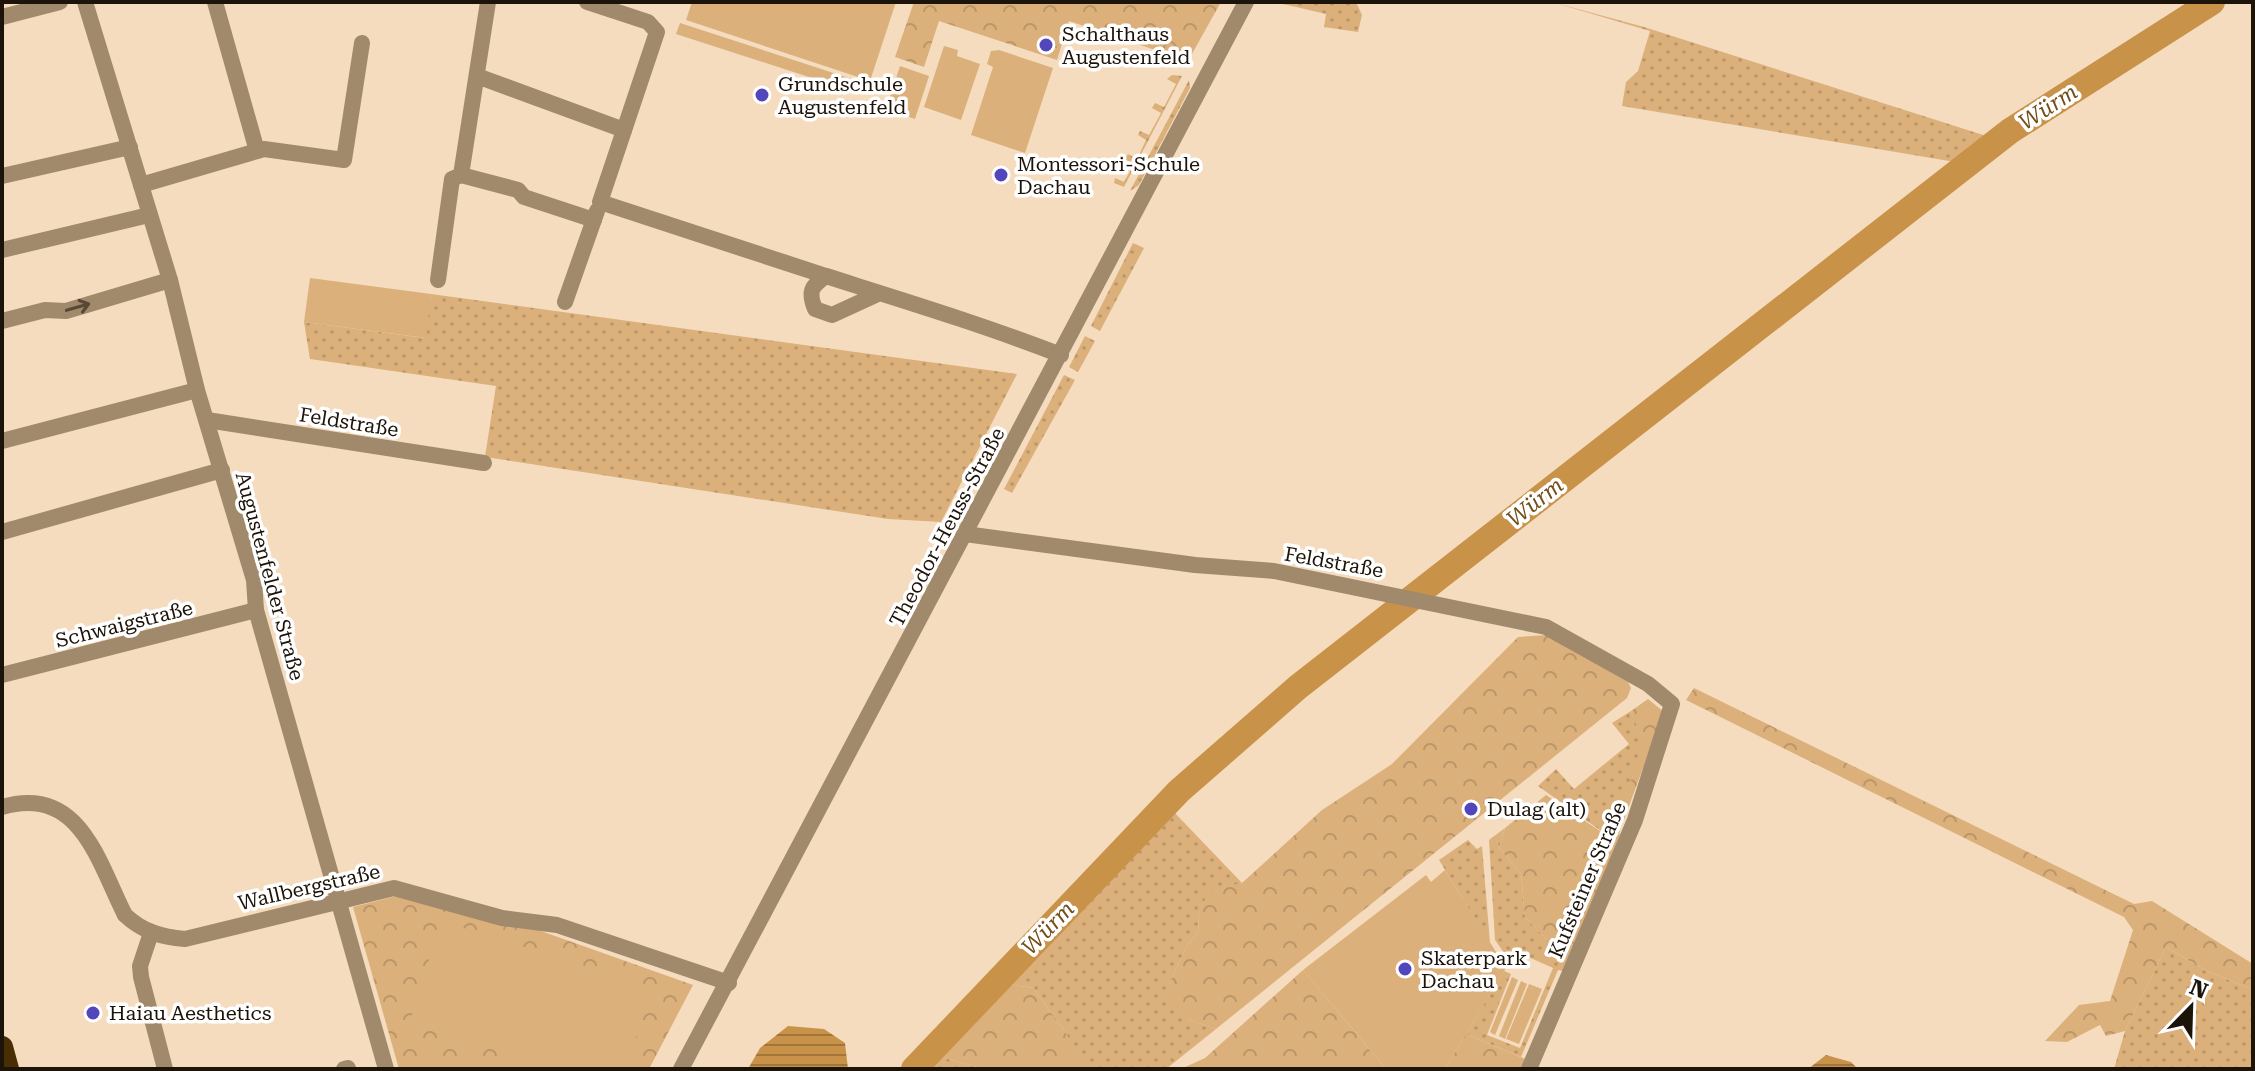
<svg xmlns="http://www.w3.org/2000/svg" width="2255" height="1071" viewBox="0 0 2255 1071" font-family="'Roboto Serif',serif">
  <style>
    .grass { fill: url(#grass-dots) }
    .forest { fill: url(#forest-crowns) }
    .garden { fill: #dbb07b }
    .water { fill: url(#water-rules) }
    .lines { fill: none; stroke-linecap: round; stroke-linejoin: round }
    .river { stroke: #c99249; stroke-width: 26 }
    .minor { stroke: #a1896c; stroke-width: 16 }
    .highway { stroke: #492d03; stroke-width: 22 }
    .oneway { stroke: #584836 }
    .poi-dot { fill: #5246bd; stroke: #fff; stroke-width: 3 }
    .labels { text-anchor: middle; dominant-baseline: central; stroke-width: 7; stroke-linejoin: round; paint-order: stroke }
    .poi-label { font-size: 20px; fill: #1c1309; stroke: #fff; text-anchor: start }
    .street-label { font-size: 20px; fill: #1c1309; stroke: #fff }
    .water-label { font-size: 22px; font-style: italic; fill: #744e18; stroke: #fff }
  </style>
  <defs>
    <pattern id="grass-dots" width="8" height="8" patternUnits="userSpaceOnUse" patternTransform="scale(2)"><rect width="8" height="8" fill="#dbb07b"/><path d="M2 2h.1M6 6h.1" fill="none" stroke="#bb9669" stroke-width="1.8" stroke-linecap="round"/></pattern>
    <pattern id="forest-crowns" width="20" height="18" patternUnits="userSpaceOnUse" patternTransform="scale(2)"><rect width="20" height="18" fill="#dbb07b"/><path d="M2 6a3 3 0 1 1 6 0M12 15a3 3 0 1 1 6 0" fill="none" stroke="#bb9669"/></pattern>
    <pattern id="water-rules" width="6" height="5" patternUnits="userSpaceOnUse" patternTransform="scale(2)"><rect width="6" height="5" fill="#c99249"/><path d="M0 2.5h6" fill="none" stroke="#a2763b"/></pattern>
  </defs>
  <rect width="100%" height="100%" fill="#f5dcbf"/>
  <!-- grass -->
  <g class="grass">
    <polygon points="1356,2 1362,15 1358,32 1324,27 1326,14 1279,3"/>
    <polygon points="1552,2 1644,27 1999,140 1967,164 1622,106 1626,82 1638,71 1650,31"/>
    <polygon points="1172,75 1182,76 1124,187 1114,183 1115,178 1124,182 1134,164 1125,159 1128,154 1137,159 1146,140 1138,135 1140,131 1149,135 1161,113 1152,108 1155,103 1164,107 1176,84 1167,79"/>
    <polygon points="1189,80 1190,88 1139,185 1130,191"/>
    <polygon points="1133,243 1144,248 1100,331 1091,326"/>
    <polygon points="431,294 1017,374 941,522 888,519 485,457 496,386 310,359 304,322 425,338"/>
    <polygon points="1085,336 1095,341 1078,372 1069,367"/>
    <polygon points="1064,375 1075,380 1012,493 1004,489"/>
    <path d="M1631 711C1634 719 1642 732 1642 741 1642 763 1620 801 1616 827L1620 830 1618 843 1538 786 1556 769 1574 789 1629 744 1612 723Z"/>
    <polygon points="1173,811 1242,883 1209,892 1199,913 1198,933 1188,944 1169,984 1187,1019 1216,1029 1166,1069 1091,1069 1074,1054 1066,1033 1033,988 1009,984"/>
    <polygon points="1505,828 1499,848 1521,874 1525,917 1568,962 1563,971 1558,970 1521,1057 1466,1034 1504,971 1511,974 1487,1035 1520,1048 1553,968 1522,954 1517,966 1512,964 1495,940 1489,840"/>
    <polygon points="1468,840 1477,849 1482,846 1490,943 1439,860"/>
    <polygon points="2166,947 2207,971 2253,990 2253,1069 2114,1069 2125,1031"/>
    <polygon points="938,1056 984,1069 926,1069"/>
  </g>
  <!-- forest -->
  <g class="forest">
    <polygon points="914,2 1221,2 1188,61 1069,21 1057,60 939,21 924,67 895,57"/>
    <polygon points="1547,635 1628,682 1631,688 1627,698 1216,1029 1187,1019 1171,1002 1169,984 1188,944 1198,933 1199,913 1209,891 1242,883 1322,810 1392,764 1518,637"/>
    <polygon points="1694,688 2134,904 2152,901 2253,964 2253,990 2207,971 2166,947 2125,1031 2106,1036 2100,1025 2067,1042 2045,1041 2079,1005 2110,1001 2133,930 2124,917 1686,700"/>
    <polygon points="1648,699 1664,712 1620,830 1616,827 1620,802 1633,776 1642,740 1631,711"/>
    <polygon points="1546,795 1618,843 1568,962 1525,917 1521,874 1499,848 1505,828"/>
    <polygon points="400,895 541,931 693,985 649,1069 399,1069 353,907"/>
    <polygon points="1303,970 1386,1069 1181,1069 1205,1058"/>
    <polygon points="1009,984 1033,988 1066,1033 1075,1054 1091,1069 984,1069 938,1056"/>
    <polygon points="1466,1034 1528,1060 1524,1069 1445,1069"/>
  </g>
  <!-- garden -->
  <g class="garden">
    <polygon points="692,2 896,2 870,81 686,20"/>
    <polygon points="680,23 855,80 852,91 676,34"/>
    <polygon points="944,46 958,50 957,56 980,64 961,120 924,107"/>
    <polygon points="999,50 1053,68 1025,153 971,135 993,67 987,64 991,51"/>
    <polygon points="900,66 929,76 915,119 886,109"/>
    <polygon points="310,278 431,294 426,338 304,322"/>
    <polygon points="1445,870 1506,968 1445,1069 1386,1069 1303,970 1426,875 1431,882"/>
    <polygon points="441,921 652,987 626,1069 561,1069 410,1022"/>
    <polygon points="1512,977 1518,980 1495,1035 1490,1032"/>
    <polygon points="1521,981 1527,984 1505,1039 1499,1036"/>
    <polygon points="1529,984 1542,989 1519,1044 1506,1039"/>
  </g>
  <!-- water -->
  <g class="water">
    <polygon points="788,1026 824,1029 845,1043 848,1069 748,1069 760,1048"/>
    <polygon points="1826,1055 1851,1062 1858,1069 1808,1069"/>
  </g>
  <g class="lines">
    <!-- river -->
    <polyline class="river" points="914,1069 1179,791 1298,687 2010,131 2212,2"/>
    <!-- minor -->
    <g class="minor">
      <polyline points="85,2 170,280 197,390 254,580 256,610 386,1069"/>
      <polyline points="215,2 257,151"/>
      <polyline points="587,2 648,22 657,32 600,202 826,276"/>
      <polyline points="2,17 60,2"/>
      <polyline points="477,76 624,130"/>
      <polyline points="461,175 518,190 524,197 594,220"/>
      <polyline points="2,176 130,147"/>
      <polyline points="141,185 264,149 344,160 362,43"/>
      <polyline points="2,250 149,215"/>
      <polyline points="438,280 452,179 461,175 488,2"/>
      <path d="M880 293 832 315 815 309C808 292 811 286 826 276 905 301 984 325 1061 355"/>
      <polyline points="565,302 597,211"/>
      <polyline points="2,321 45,310 66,311 170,280"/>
      <polyline points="207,420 484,463"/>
      <polyline points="2,441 197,390"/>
      <polyline points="2,532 222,470"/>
      <polyline points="965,534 1195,565 1274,571 1546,627 1648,684 1672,704 1635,820 1529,1069"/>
      <polyline points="2,675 256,610"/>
      <path d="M2 807C80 784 98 862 125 915 143 932 162 937 185 939L394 888 502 918 557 925 729 983"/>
      <polyline points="151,933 140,966 141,977 165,1069"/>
      <polyline points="344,1069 348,1068"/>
      <polyline points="681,1069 1246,2"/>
    </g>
    <!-- highway -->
    <polyline class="highway" points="2,1047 8,1069"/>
  </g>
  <!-- one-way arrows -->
  <defs><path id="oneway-shaft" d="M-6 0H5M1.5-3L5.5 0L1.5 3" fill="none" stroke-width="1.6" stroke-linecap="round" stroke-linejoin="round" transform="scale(2)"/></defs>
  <use class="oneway" href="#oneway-shaft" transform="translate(78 307) rotate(-16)"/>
  <!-- markers -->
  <g class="poi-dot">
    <circle cx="1046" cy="45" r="8"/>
    <circle cx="762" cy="95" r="8"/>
    <circle cx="1001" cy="175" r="8"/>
    <circle cx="1471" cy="809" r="8"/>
    <circle cx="1405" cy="969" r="8"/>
    <circle cx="93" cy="1013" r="8"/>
  </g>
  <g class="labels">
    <!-- poi labels -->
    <g class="poi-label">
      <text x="1062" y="34">Schalthaus<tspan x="1062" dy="23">Augustenfeld</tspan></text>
      <text x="778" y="84">Grundschule<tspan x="778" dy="23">Augustenfeld</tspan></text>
      <text x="1017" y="164">Montessori-Schule<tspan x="1017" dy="23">Dachau</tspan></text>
      <text x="1487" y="809">Dulag (alt)</text>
      <text x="1421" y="958">Skaterpark<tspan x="1421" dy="23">Dachau</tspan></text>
      <text x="109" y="1013">Haiau Aesthetics</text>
    </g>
    <!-- street labels -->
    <g class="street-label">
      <text transform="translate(349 422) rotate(9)">Feldstraße</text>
      <text transform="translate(947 527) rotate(-62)">Theodor-Heuss-Straße</text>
      <text transform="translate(1334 562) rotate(10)">Feldstraße</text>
      <text transform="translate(270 576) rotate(75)">Augustenfelder Straße</text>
      <text transform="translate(124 624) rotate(-14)">Schwaigstraße</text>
      <text transform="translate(1587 880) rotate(-67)">Kufsteiner Straße</text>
      <text transform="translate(309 887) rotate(-13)">Wallbergstraße</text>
    </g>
    <!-- water labels -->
    <g class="water-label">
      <text transform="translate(2048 107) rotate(-33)">Würm</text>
      <text transform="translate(1535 502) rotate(-38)">Würm</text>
      <text transform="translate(1048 928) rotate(-46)">Würm</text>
    </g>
  </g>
  <!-- border -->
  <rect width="2255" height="1071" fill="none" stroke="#1c1309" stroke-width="8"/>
  <!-- north arrow -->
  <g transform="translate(2191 1007) rotate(23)" stroke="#ffffff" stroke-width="6" paint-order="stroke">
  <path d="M0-6L14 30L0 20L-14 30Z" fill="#1c1309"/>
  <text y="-12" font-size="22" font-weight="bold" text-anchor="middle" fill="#1c1309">N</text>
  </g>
</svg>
